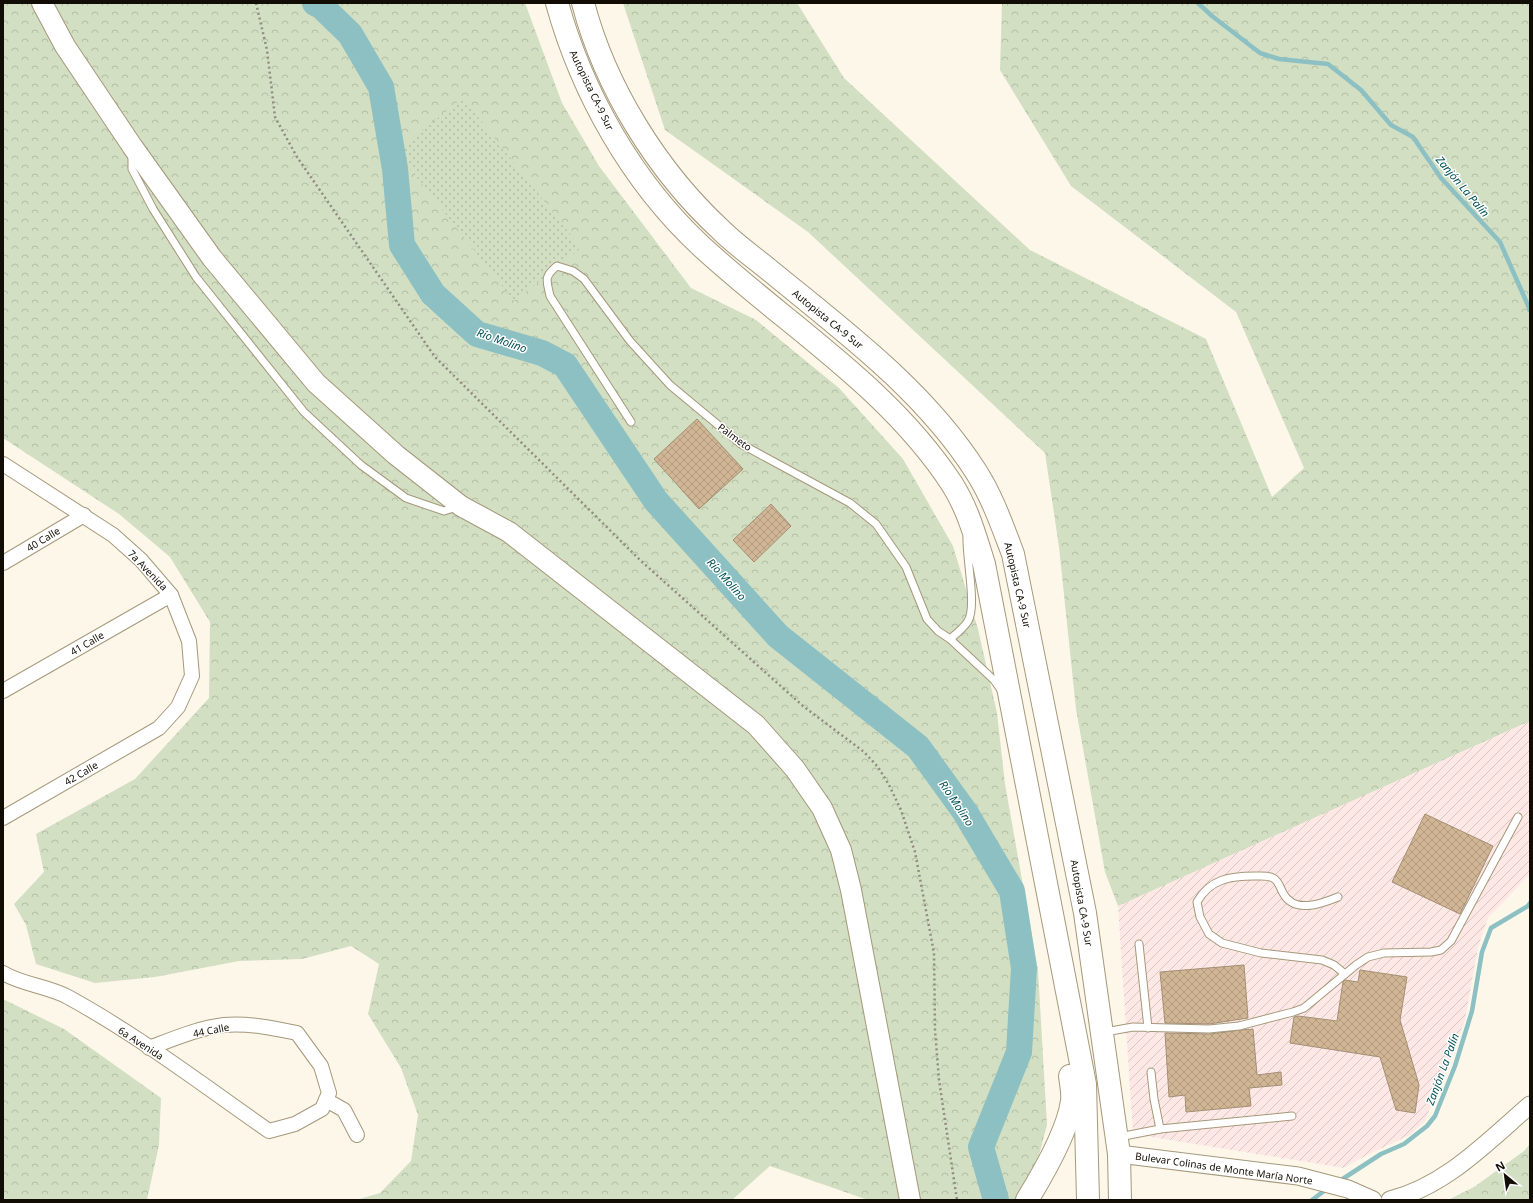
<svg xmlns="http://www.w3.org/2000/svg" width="1533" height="1203" viewBox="0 0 1533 1203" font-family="'Noto Sans',sans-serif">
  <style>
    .industrial { fill: url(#industrial-furrows) }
    .forest { fill: url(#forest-crowns) }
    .park { fill: url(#park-dots) }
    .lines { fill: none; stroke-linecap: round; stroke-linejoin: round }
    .stream { stroke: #8cc0c3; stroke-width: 4.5 }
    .river { stroke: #8cc0c3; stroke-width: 26 }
    .building { fill: url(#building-cross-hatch); stroke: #a48e74 }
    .service-casing { stroke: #a5987a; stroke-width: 9 }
    .minor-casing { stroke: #a5987a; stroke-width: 16 }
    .tertiary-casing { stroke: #a5987a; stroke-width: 19 }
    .secondary-casing { stroke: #a5987a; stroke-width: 22 }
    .trunk-casing { stroke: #a5987a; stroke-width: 24 }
    .path { stroke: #918b80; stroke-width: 2.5; stroke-dasharray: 2 3; stroke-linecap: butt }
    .service { stroke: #fff; stroke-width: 7 }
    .minor { stroke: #fff; stroke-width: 14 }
    .tertiary { stroke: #fff; stroke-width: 17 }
    .secondary { stroke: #fff; stroke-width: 20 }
    .trunk { stroke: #fff; stroke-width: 22 }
    .labels { text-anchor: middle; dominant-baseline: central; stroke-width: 3; stroke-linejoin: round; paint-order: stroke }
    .street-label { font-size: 10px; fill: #120d04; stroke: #fff }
    .water-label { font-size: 11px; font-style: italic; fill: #005155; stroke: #fff }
  </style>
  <defs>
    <pattern id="industrial-furrows" width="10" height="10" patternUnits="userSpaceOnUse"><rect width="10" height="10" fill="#fee8e6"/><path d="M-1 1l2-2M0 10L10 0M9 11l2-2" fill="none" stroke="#d9c6c4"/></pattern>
    <pattern id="forest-crowns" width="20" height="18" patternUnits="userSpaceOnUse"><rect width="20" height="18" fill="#d2dfc3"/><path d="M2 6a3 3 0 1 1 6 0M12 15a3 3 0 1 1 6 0" fill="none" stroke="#b3bea6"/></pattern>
    <pattern id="park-dots" width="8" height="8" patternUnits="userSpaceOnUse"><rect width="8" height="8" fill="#d2dfc3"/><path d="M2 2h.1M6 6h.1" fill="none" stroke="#b3bea6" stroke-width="1.8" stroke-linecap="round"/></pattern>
    <pattern id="building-cross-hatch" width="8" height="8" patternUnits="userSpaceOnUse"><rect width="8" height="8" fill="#d1b695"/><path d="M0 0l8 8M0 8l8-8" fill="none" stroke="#b29b7f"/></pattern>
  </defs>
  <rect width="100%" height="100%" fill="#fdf7ea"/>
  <!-- industrial -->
  <polygon class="industrial" points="1530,721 1530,874 1488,918 1478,947 1465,1020 1425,1121 1410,1135 1367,1155 1344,1168 1133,1134 1118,906"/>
  <!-- forest -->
  <g class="forest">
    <polygon points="3,3 525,3 562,103 599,166 691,288 756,320 839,388 903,459 953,546 978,629 997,713 1005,784 1038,970 1047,1125 1027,1200 868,1200 770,1166 732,1200 356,1200 380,1193 411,1161 418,1115 401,1068 368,1014 379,964 351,946 302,959 239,961 155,977 95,983 36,964 26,925 14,904 44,872 36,834 135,779 209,698 210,622 170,557 119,514 3,438"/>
    <polygon points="623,3 797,3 844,78 1030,250 1206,339 1272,497 1304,468 1236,312 1071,186 1000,70 1002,3 1530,3 1530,721 1118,906 1105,872 1076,709 1059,547 1045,453 808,232 665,130"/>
    <polygon points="3,999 64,1029 161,1098 159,1145 147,1200 3,1200"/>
    <polygon points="1530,1144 1530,1200 1448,1200 1474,1187 1524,1151"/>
  </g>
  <!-- park -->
  <polygon class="park" points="463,98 581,248 514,301 396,151"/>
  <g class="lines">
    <!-- stream -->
    <g class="stream">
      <polyline points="1198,3 1212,16 1260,53 1279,59 1328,64 1361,90 1391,125 1413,137 1441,178 1500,242 1530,310"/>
      <polyline points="1338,1182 1381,1154 1404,1144 1427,1126 1435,1116 1455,1066 1472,1011 1482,952 1491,928 1528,906 1530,903"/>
      <polyline points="1312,1200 1328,1188"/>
    </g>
    <!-- river -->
    <polyline class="river" points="315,3 321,6 350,34 381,87 395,169 402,245 433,294 477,334 542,353 565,365 656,501 778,636 918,747 965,812 1012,891 1024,968 1019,1052 981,1147 996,1200"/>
  </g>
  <!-- building -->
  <g class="building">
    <polygon points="697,419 743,469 699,509 654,459"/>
    <polygon points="771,504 791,526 754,562 733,540"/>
    <polygon points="1425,814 1493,846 1460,914 1392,882"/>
    <polygon points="1244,965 1248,1018 1209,1024 1165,1023 1160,972"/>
    <polygon points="1360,970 1407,977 1400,1020 1419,1085 1415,1113 1396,1110 1380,1057 1290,1043 1294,1017 1298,1016 1337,1021 1343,982 1345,980 1358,982"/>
    <polygon points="1249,1029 1249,1030 1253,1029 1257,1075 1281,1072 1282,1085 1249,1088 1251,1106 1186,1112 1185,1095 1169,1097 1165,1033 1210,1034"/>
  </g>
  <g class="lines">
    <!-- service casing -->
    <g class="service-casing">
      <g id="service">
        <polyline points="132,155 132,169 153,209 196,277 304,412 361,465 406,498 444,511 457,507"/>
        <path d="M631 422 550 296C547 281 543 277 557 266L573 271 584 279 630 341 670 385 741 444 850 503 876 524 906 567 927 619 938 631 950 639C956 634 964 628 968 621 977 607 966 557 967 537"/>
        <polyline points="950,639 994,680 1001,690"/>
        <path d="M1338 897C1321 904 1294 914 1283 893 1280 888 1279 881 1273 878 1268 875 1260 876 1255 876 1230 876 1210 879 1197 902L1200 917 1209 934 1222 943 1261 953 1322 960 1334 965 1345 974"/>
        <polyline points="1139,944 1148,1028"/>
        <polyline points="1105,1032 1133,1027 1209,1029 1239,1026 1293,1012 1304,1008 1356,965 1368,957 1384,953 1431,952 1441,950 1451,941 1518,817"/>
        <polyline points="1151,1072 1154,1099 1160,1129"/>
        <polyline points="1119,1137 1160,1129 1292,1116"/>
      </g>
    </g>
    <!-- minor casing -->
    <g class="minor-casing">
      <g id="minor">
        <polyline points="3,464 113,535 141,560 171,595 189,641 192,676 178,707 159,728 3,818"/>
        <polyline points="3,563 84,515"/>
        <polyline points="3,691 171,595"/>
        <path d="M3 973C23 985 48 986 68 997 139 1036 203 1085 269 1131L295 1124 322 1109 329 1093 321 1066 297 1033C273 1028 249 1023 224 1025 198 1028 173 1039 149 1048"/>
        <polyline points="326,1100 344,1110 357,1135"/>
      </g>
    </g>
    <!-- tertiary casing -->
    <g class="tertiary-casing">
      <g id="tertiary">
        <polyline points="1119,1154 1298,1176 1348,1189 1373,1200"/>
        <path d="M1390 1200C1446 1186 1488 1141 1530 1105"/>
      </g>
    </g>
    <!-- secondary casing -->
    <g class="secondary-casing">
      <polyline id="secondary" points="42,3 65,46 132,146 212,258 316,383 396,455 461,506 509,532 756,725 795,769 822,808 841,850 851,890 910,1200"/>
    </g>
    <!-- trunk casing -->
    <g class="trunk-casing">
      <g id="trunk">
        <path d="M557 3C582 93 632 182 701 246 785 324 888 386 952 484 968 509 975 536 984 564L1085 1084 1088 1200"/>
        <path d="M583 3C605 87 657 171 721 230 735 244 752 256 768 269 842 330 922 388 975 470 992 496 1002 525 1013 554L1085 913 1119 1154 1120 1200"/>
        <path d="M1027 1200C1043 1174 1068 1131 1072 1101 1073 1093 1071 1084 1070 1076"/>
      </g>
    </g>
    <!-- path -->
    <polyline class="path" points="256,3 267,50 275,117 297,157 435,357 640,560 803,706 864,752 878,767 889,785 901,810 915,852 934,953 935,1030 939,1080 957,1200"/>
    <!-- service -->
    <use href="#service" class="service"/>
    <!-- minor -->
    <use href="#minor" class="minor"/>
    <!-- tertiary -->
    <use href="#tertiary" class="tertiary"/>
    <!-- secondary -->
    <use href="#secondary" class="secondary"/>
    <!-- trunk -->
    <use href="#trunk" class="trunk"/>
  </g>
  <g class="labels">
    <!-- street labels -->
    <g class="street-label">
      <text transform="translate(592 90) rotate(64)">Autopista CA-9 Sur</text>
      <text transform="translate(828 319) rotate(39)">Autopista CA-9 Sur</text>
      <text transform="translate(735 437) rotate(36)">Palmeto</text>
      <text transform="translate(43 539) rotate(-31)">40 Calle</text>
      <text transform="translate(148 570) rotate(46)">7a Avenida</text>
      <text transform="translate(1018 585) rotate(77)">Autopista CA-9 Sur</text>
      <text transform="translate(87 643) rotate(-30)">41 Calle</text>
      <text transform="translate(81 773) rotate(-30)">42 Calle</text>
      <text transform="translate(1082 903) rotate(80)">Autopista CA-9 Sur</text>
      <text transform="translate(211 1030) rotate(-11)">44 Calle</text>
      <text transform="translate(141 1043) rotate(33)">6a Avenida</text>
      <text transform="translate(1224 1168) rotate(8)">Bulevar Colinas de Monte María Norte</text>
    </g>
    <!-- water labels -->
    <g class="water-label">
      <text transform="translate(1463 186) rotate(50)">Zanjón La Palín</text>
      <text transform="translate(502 340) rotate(19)">Río Molino</text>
      <text transform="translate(727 579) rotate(48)">Río Molino</text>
      <text transform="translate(957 803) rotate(56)">Río Molino</text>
      <text transform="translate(1442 1069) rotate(-70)">Zanjón La Palín</text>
    </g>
  </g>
  <!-- border -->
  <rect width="1533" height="1203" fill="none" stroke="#120d04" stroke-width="8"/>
  <!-- north arrow -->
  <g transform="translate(1505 1175) rotate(331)" stroke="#ffffff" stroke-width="3" paint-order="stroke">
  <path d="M0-3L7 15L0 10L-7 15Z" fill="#120d04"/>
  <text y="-6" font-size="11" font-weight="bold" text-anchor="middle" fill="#120d04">N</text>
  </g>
</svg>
